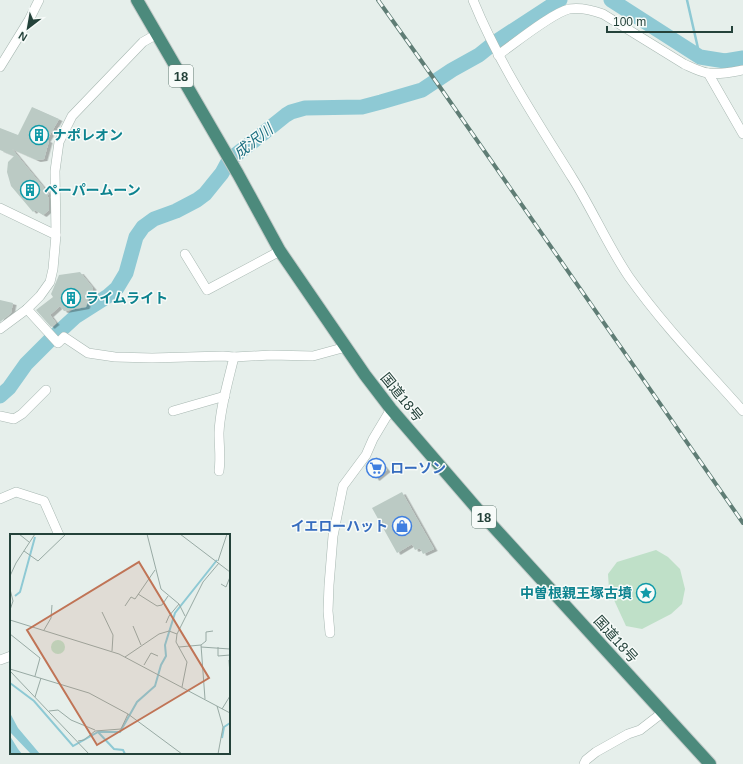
<svg xmlns="http://www.w3.org/2000/svg" width="743" height="764" viewBox="0 0 743 764" font-family="Arial,'Noto Sans JP',sans-serif">
  <style>
    .green { fill: #bfe0c8 }
    .lines { fill: none; stroke-linecap: round; stroke-linejoin: round }
    .stream { stroke: #8ec9d4; stroke-width: 2.5 }
    .river { stroke: #8ec9d4; stroke-width: 15 }
    .building { fill: #bbcac4; filter: url(#shadow) }
    .minor-casing { stroke: #a8b8b2; stroke-width: 10 }
    .trunk-casing { stroke: #c2cac8; stroke-width: 14 }
    .minor { stroke: #fff; stroke-width: 9 }
    .trunk { stroke: #4c8a7c; stroke-width: 12 }
    .rail-casing { stroke: #5f7d75; stroke-width: 4 }
    .rail { stroke: #f7fbf9; stroke-width: 2.5; stroke-dasharray: 8; stroke-linecap: butt }
    .labels { text-anchor: middle; dominant-baseline: central; stroke-width: 3; stroke-linejoin: round; paint-order: stroke }
    .shield { fill: #f7fbf9; stroke: #637a73; stroke-width: 1 }
    .shield-label { font-size: 13px; font-weight: bold; fill: #24423a }
    .culture-label { font-size: 14px; font-weight: bold; fill: #0d838f; stroke: #f7fbf9; text-anchor: start }
    .street-label { font-size: 14px; fill: #24423a; stroke: #f7fbf9 }
    .shop-label { font-size: 14px; font-weight: bold; fill: #366cbe; stroke: #f7fbf9; text-anchor: start }
    .water-label { font-size: 15px; font-style: italic; fill: #1c6f80; stroke: #f7fbf9 }
    .inset-river { fill: none; stroke: #8ec9d4; stroke-width: 2 }
    .inset-road { fill: none; stroke: #98aaa4; stroke-width: 1 }
    .view { fill: #c07456; fill-opacity: 0.15; stroke: #c07456; stroke-width: 2 }
    .inset-edge { fill: none; stroke: #24423a; stroke-width: 2 }
  </style>
  <defs>
    <filter id="shadow"><feDropShadow dx="3.5" dy="2" stdDeviation="0" flood-color="#0004"/></filter>
  </defs>
  <rect width="100%" height="100%" fill="#e6efeb"/>
  <!-- green -->
  <polygon class="green" points="656,550 668,557 680,569 685,589 682,604 671,614 642,629 626,626 609,589 608,574 617,562"/>
  <g class="lines">
    <!-- stream -->
    <polyline class="stream" points="687,0 700,57"/>
    <!-- river -->
    <g class="river">
      <polyline points="611,0 700,57 725,61 743,58"/>
      <polyline points="0,396 9,388 26,364 49,341 75,317 108,296 117,288 126,273 136,237 143,227 154,219 176,211 197,200 205,194 222,173 229,160 251,143 286,115 291,112 305,108 362,107 381,102 422,90 452,70 479,55 494,43 560,0"/>
    </g>
  </g>
  <!-- building -->
  <g class="building">
    <polygon points="32,107 59,119 47,140 49,141 44,159 37,160 12,149 49,194 47,195 49,199 49,210 43,215 35,210 33,212 11,186 7,172 8,162 14,156 0,150 0,128 18,135"/>
    <polygon points="80,272 93,288 86,307 64,311 60,306 50,315 56,323 51,327 36,310 53,297 51,294 59,275"/>
    <polygon points="0,300 13,303 11,313 0,322"/>
    <polygon points="377,457 387,470 376,479 365,466"/>
    <polygon points="402,492 434,549 423,554 420,548 415,550 412,544 397,553 372,508"/>
  </g>
  <g class="lines">
    <!-- minor casing -->
    <g class="minor-casing">
      <g id="minor">
        <path d="M473 0C499 64 537 121 573 179 593 211 608 246 629 277 663 325 704 367 743 411"/>
        <path d="M498 55C514 44 552 13 569 9 581 7 592 10 603 14L684 64C691 67 700 72 708 73 719 75 732 72 743 70"/>
        <polyline points="0,67 29,20 39,0"/>
        <polyline points="708,73 743,134"/>
        <polyline points="0,208 56,235"/>
        <polyline points="185,254 207,290 280,251"/>
        <polyline points="27,309 58,343 64,337 88,353 115,357 152,358 223,356 234,357 271,355 313,356 346,347"/>
        <polyline points="0,329 27,309 40,296 50,282 53,269 56,235 55,171 59,142 72,116 143,42 157,34"/>
        <polyline points="173,411 225,396"/>
        <polyline points="0,416 14,419 22,414 46,390"/>
        <path d="M219 471C221 458 219 446 219 433 220 408 228 382 234 357"/>
        <polyline points="0,499 16,492 44,501 59,535"/>
        <polyline points="330,633 328,611 329,585 333,536 343,486 366,455 373,439 391,409"/>
        <polyline points="0,660 11,656"/>
        <polyline points="584,764 586,760 596,752 628,734 640,730 662,713"/>
      </g>
    </g>
    <!-- trunk casing -->
    <g class="trunk-casing">
      <polyline id="trunk" points="137,0 238,174 280,251 365,375 391,409 479,511 710,764"/>
    </g>
    <!-- minor -->
    <use href="#minor" class="minor"/>
    <!-- trunk -->
    <use href="#trunk" class="trunk"/>
    <!-- rail casing -->
    <g class="rail-casing">
      <polyline id="rail" points="378,0 442,90 743,523"/>
    </g>
    <!-- rail -->
    <use href="#rail" class="rail"/>
  </g>
  <!-- icons -->
  <defs>
    <g id="building-ring" transform="scale(1)"><circle r="9.5" fill="#f7fbf9" stroke="#0f9aa8" stroke-width="1.5"/><path d="M-4-6H4V6H1V3H-1V6H-4ZM-2.5-4.3h1.7v1.8h-1.7ZM.8-4.3h1.7v1.8H.8ZM-2.5-1h1.7V.8h-1.7ZM.8-1h1.7V.8H.8Z" fill="#0f9aa8"/></g>
    <g id="supermarket-ring" transform="scale(1)"><circle r="9.5" fill="#f7fbf9" stroke="#3f7fe0" stroke-width="1.5"/><path d="M-6-5.5h2.5l.6 2H6L4.5 2H-2.5L-4.4-4H-6ZM-1.5 3.2a1.3 1.3 0 1 0 .1 0ZM3 3.2a1.3 1.3 0 1 0 .1 0Z" fill="#3f7fe0"/></g>
    <g id="shop-ring" transform="scale(1)"><circle r="9.5" fill="#f7fbf9" stroke="#3f7fe0" stroke-width="1.5"/><path d="M-5-2.5h2.3a2.7 3.5 0 0 1 5.4 0H5L5.5 6h-11ZM-1.5-2.5h3a1.5 2.3 0 0 0-3 0Z" fill="#3f7fe0"/></g>
    <g id="sight-ring" transform="scale(1)"><circle r="9.5" fill="#f7fbf9" stroke="#0f9aa8" stroke-width="1.5"/><path d="M0-6L1.8-2.2L6-1.7L2.9 1.2L3.7 5.4L0 3.3L-3.7 5.4L-2.9 1.2L-6-1.7L-1.8-2.2Z" fill="#0f9aa8"/></g>
  </defs>
  <g fill-rule="evenodd">
    <use href="#building-ring" x="39" y="135"/>
    <use href="#building-ring" x="30" y="190"/>
    <use href="#building-ring" x="71" y="298"/>
    <use href="#supermarket-ring" x="376" y="468"/>
    <use href="#shop-ring" x="402" y="526"/>
    <use href="#sight-ring" x="646" y="593"/>
  </g>
  <g class="labels">
    <!-- shield labels -->
    <g class="shield">
      <rect x="169" y="65" width="24" height="22" rx="3"/>
      <rect x="472" y="506" width="24" height="22" rx="3"/>
    </g>
    <g class="shield-label">
      <text x="181" y="76">18</text>
      <text x="484" y="517">18</text>
    </g>
    <!-- culture labels -->
    <g class="culture-label">
      <text x="53" y="135">ナポレオン</text>
      <text x="44" y="190">ペーパームーン</text>
      <text x="85" y="298">ライムライト</text>
      <text x="632" y="593" text-anchor="end">中曽根親王塚古墳</text>
    </g>
    <!-- street labels -->
    <g class="street-label">
      <text transform="translate(402 397) rotate(51)">国道18号</text>
      <text transform="translate(616 639) rotate(48)">国道18号</text>
    </g>
    <!-- shop labels -->
    <g class="shop-label">
      <text x="390" y="468">ローソン</text>
      <text x="388" y="526" text-anchor="end">イエローハット</text>
    </g>
    <!-- water labels -->
    <g class="water-label">
      <text transform="translate(253 141) rotate(-38)">成沢川</text>
    </g>
  </g>
  <!-- overview -->
  <g transform="translate(10 534)">
    <rect width="220" height="220" fill="#e6efeb"/>
    <path d="M41 113a7 7 0 1 1 14 0a7 7 0 1 1-14 0Z" fill="#bfe0c8"/>
    <path d="M0 179 8 194 30 220H21L0 198ZM0 202 8 215 12 220 1 219Z" fill="#8ec9d4"/>
    <path class="inset-river" d="M5 62 10 58 25 3M0 149 24 167 63 212 88 198H110L127 168 145 152 151 131 156 122 155 111 165 79 207 26M88 198 104 215 113 216 115 220M212 204 214 193 220 189"/>
    <path class="inset-road" d="M9 0 19 8M137 0 151 55 169 70 175 82M170 0 220 38M14 17 28 27 56 0M208 27 217 0M0 42 6 29 25 0M211 50 216 53 220 43M0 55 3 67 0 76M128 60 147 72 152 71 158 62M115 72 121 63 125 65 145 36M92 78 103 101 102 117M0 86 109 120 220 179M156 89 159 82 169 70M123 92 131 111M34 96 41 84 42 71M0 100 30 124 25 142M191 111 195 165M169 113 191 111 196 107V98L203 97M191 113 220 115M208 113V122L220 121M115 123 149 100 159 97 167 100M219 126 220 141M134 131 141 119 148 122M0 135 79 159 118 180 172 220M0 137 79 220M172 153 177 128 166 108 167 100 193 48 209 29M25 163 31 144M207 172 213 193 208 220M212 175 220 162M39 177 48 176 61 186 85 196M68 207 74 206 85 197 111 195 118 180"/>
    <path class="view" d="M129 28 199 144 87 211 17 96Z"/>
    <rect width="220" height="220" class="inset-edge"/>
  </g>
  <!-- north arrow -->
  <g transform="translate(28 28) rotate(211)" stroke="#f7fbf9" stroke-width="3" paint-order="stroke">
  <path d="M0-3L7 15L0 10L-7 15Z" fill="#24423a"/>
  <text y="-6" font-size="11" font-weight="bold" text-anchor="middle" fill="#24423a">N</text>
  </g>
  <!-- scale -->
  <path d="M607 26v6h125v-6" fill="none" stroke="#24423a" stroke-width="2"/>
  <text x="613" y="26" font-size="12" fill="#24423a" stroke="#f7fbf9" stroke-width="3" paint-order="stroke">100 m</text>
</svg>
